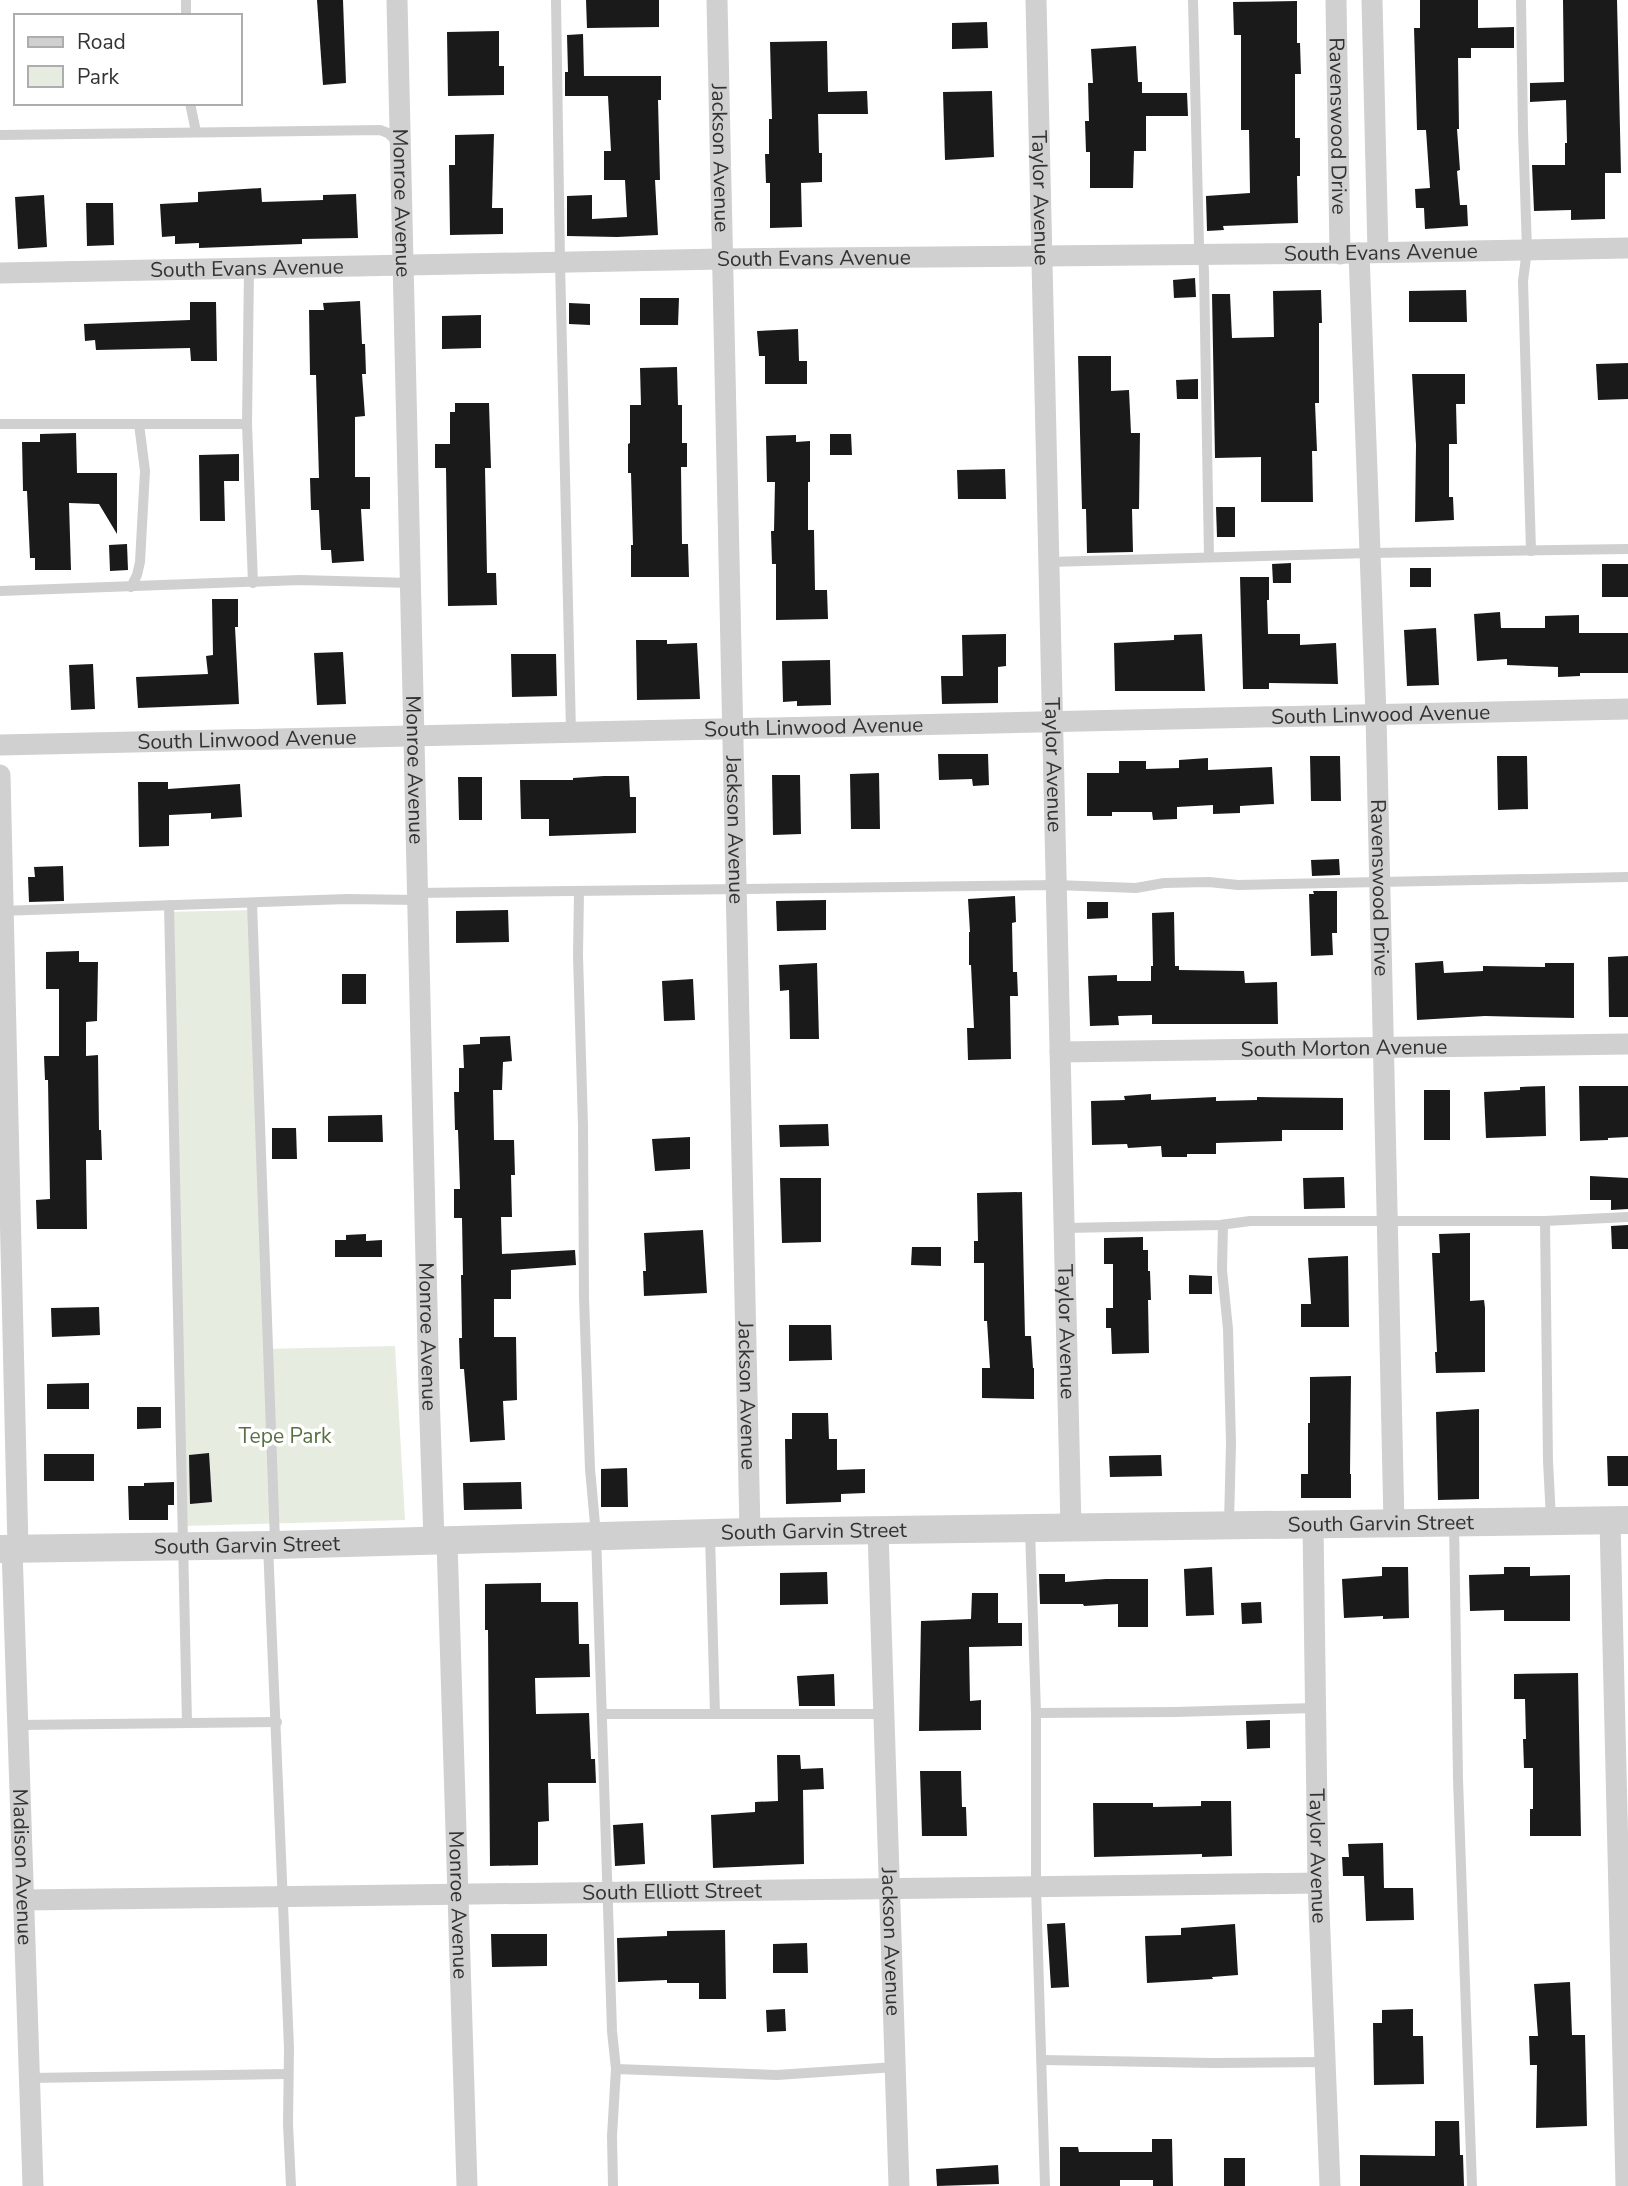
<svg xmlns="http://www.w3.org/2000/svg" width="1628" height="2186" viewBox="0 0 1628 2186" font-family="'Nunito Sans',sans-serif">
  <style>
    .green { fill: #e6ecdf }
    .building { fill: #1a1a1a }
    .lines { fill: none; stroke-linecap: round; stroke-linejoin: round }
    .service { stroke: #d0d0d0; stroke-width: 10 }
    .minor { stroke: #d0d0d0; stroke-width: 21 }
    .tertiary { stroke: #d0d0d0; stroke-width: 28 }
    .labels { text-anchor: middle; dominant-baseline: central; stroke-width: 7; stroke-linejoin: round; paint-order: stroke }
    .street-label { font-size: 21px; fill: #333; stroke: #fff }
    .park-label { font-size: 21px; fill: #56703f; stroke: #fff }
  </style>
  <rect width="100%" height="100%" fill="#fff"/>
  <!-- green -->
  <polygon class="green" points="255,910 266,1349 395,1346 405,1520 183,1526 167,912"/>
  <!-- building -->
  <g class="building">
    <polygon points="317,0 343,0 346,83 323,85"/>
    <polygon points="586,0 659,0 659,27 587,28"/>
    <polygon points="1420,0 1478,0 1478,28 1514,27 1514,48 1471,48 1471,58 1458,58 1459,129 1457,129 1460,170 1457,171 1460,205 1467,205 1468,226 1425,229 1424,208 1416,208 1415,189 1430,188 1426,130 1417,130 1414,28 1420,28"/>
    <polygon points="1563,0 1617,0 1621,173 1605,173 1605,219 1571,220 1571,210 1534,211 1532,165 1565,165 1565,143 1567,143 1566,100 1530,102 1530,83 1564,82"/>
    <polygon points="1297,1 1297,43 1300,43 1301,74 1295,74 1295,138 1300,138 1300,176 1297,176 1298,223 1223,226 1224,230 1207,231 1206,196 1250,193 1249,130 1241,130 1241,35 1234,35 1233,2"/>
    <polygon points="987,22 988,48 952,49 952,23"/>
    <polygon points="499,31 499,66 504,66 504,95 448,96 447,32"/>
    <polygon points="583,34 584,76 661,76 661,100 658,100 660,180 655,180 658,235 617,237 567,236 567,196 592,195 592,219 627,217 625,180 604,180 604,151 611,151 608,96 565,96 565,72 568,72 567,35"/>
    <polygon points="827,41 828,92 867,91 868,114 818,114 819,153 822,153 822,182 801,183 802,227 770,228 770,183 766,183 765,154 769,154 769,119 772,119 770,42"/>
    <polygon points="1136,46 1138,82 1142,82 1142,93 1187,93 1188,116 1146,116 1146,151 1134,151 1133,188 1090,188 1090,152 1086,152 1085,121 1089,121 1088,83 1093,83 1091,49"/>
    <polygon points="992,91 994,157 945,160 943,92"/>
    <polygon points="494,134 492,208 503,208 503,234 450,235 449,165 455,165 455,135"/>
    <polygon points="261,188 262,202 323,200 323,195 356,194 358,238 302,239 302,244 199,248 199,243 175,244 175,236 162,237 160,204 198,202 198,192"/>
    <polygon points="44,195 47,247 18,249 15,197"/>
    <polygon points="86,203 113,203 114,245 87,246"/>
    <polygon points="1195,278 1196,297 1174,298 1173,280"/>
    <polygon points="1321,290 1322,323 1319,323 1319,403 1315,403 1317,451 1312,451 1313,502 1261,502 1261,457 1215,458 1212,294 1230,294 1232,338 1274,337 1273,291"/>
    <polygon points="1466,290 1467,322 1409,322 1409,291"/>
    <polygon points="640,298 679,298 678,325 640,325"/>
    <polygon points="360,301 362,344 365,344 366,374 362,374 365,416 355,417 355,477 370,477 370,509 361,509 364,561 332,563 331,550 321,550 319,510 311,510 310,478 319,478 316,375 310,375 309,310 324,310 323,303"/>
    <polygon points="190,302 216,302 217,361 191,361 190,348 96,350 95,340 85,341 84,324 190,320"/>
    <polygon points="569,303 590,304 590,325 569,324"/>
    <polygon points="481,315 481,348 442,349 442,316"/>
    <polygon points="798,329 799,361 807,361 807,384 765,384 765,356 759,356 757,331"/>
    <polygon points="1078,356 1111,356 1111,391 1129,390 1131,433 1140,433 1139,509 1132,509 1133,552 1087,553 1086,509 1082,509"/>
    <polygon points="1628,363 1628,399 1598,400 1596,364"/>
    <polygon points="677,367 678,405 682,405 682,443 687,443 687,467 681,467 682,544 688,544 689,577 631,577 631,545 633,545 631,473 628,473 628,444 630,443 630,405 641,405 640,368"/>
    <polygon points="1412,374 1465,374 1465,404 1456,404 1457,444 1449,444 1449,497 1453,497 1454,520 1415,522 1416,445"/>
    <polygon points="1198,379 1198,399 1177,399 1176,380"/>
    <polygon points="455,403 489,403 491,468 485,468 487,573 496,573 497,605 448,606 446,468 435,468 435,444 450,444 450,412 455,412"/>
    <polygon points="76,433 77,473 117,473 117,534 99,504 69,503 71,570 35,570 35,558 30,558 27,491 23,491 22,442 40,442 40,434"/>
    <polygon points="830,434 851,434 852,455 830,455"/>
    <polygon points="796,435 796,442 810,441 810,482 808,482 808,530 814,530 815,590 827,590 828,619 776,620 776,564 772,564 771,531 774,531 775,482 767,482 766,436"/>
    <polygon points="239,454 239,481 224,481 225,521 200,521 199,455"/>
    <polygon points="1005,469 1006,499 958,499 957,470"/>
    <polygon points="1216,507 1235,507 1235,537 1217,537"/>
    <polygon points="127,544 128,570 110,571 109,545"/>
    <polygon points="1291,563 1291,583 1273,583 1272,564"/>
    <rect x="1602" y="564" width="26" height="33"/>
    <rect x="1410" y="568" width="21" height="19"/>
    <polygon points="1240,577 1269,577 1269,600 1267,600 1268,634 1300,634 1300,645 1336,643 1338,684 1269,683 1269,689 1243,689"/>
    <polygon points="212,599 238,599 238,627 235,627 239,704 138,708 136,677 208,674 206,656 213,655"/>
    <polygon points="1500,612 1501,628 1545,628 1545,616 1579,615 1579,633 1628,633 1628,673 1580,673 1580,676 1558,677 1558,667 1507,665 1507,659 1477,661 1474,614"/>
    <polygon points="1436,628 1439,685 1407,686 1404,630"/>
    <polygon points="1006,634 1006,666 998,667 998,703 942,704 941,676 963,676 962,635"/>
    <polygon points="1202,634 1205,691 1115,691 1114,643 1174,640 1174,635"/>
    <polygon points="636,640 667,640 667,644 697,643 700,699 637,700"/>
    <polygon points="343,652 346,704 317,705 314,653"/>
    <polygon points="511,654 556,654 557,696 512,697"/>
    <polygon points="830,660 831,705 797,706 797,701 783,702 782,661"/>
    <polygon points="93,664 95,709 71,710 69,665"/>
    <polygon points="938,754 988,754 989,785 973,786 972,779 939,780"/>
    <polygon points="1310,756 1340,756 1341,801 1311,801"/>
    <polygon points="1497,756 1527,756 1528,809 1498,810"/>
    <polygon points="1208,758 1208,770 1272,767 1274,804 1240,806 1240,813 1213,814 1213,805 1177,807 1177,819 1153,820 1152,812 1112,812 1112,816 1087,816 1087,773 1119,773 1119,761 1146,761 1146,769 1179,768 1179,760"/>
    <polygon points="879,773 880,829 851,829 850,774"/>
    <polygon points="772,775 800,775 801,834 773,835"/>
    <polygon points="604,776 629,776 630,797 636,797 636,833 549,836 549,819 521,819 520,780 573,780 573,778"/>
    <polygon points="458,777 482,777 482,820 459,820"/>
    <polygon points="138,782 168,782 168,789 240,784 242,817 211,819 211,813 169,815 169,846 139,847"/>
    <polygon points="1339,859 1340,875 1312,876 1311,860"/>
    <polygon points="63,866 64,901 29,902 28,877 35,877 34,867"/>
    <polygon points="1313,891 1337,891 1337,933 1332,933 1333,955 1311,956 1309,894 1314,894"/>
    <polygon points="1015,896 1016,922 1012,923 1013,972 1017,972 1018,996 1010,996 1011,1059 968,1060 967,1028 974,1028 971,965 969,965 969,932 970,932 968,899"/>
    <polygon points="826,900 826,930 777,931 776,901"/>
    <polygon points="1087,902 1108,902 1108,918 1087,919"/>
    <polygon points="508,910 509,942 456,943 456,911"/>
    <polygon points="1174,912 1175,966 1179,966 1179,970 1244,971 1245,983 1277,982 1278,1024 1152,1024 1152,1015 1118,1016 1119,1025 1090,1026 1088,976 1117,975 1117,981 1151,981 1151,966 1153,966 1152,913"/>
    <polygon points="79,951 79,962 98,962 97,1021 86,1022 86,1056 98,1055 99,1130 101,1130 102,1160 86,1160 87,1229 37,1229 36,1200 50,1199 48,1080 45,1080 44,1056 59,1056 59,989 46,989 46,952"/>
    <polygon points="1628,956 1628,1017 1609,1017 1608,957"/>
    <polygon points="1443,961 1444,973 1483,971 1483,966 1545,967 1545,963 1574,963 1574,1018 1485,1016 1417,1020 1415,963"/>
    <polygon points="817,963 819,1039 790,1039 789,990 780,991 779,965"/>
    <rect x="342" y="974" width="24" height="30"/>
    <polygon points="693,979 695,1020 664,1021 662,981"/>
    <polygon points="510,1036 512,1061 503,1062 502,1090 493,1090 494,1140 514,1140 515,1175 511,1175 512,1217 501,1217 502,1254 575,1250 576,1265 511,1270 511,1299 494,1299 494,1337 516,1337 517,1400 503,1401 505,1440 470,1442 464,1369 460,1369 459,1338 462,1338 461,1275 463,1275 462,1218 454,1218 454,1189 460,1189 458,1130 455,1130 454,1092 459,1092 459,1068 464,1068 463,1045 480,1044 480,1037"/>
    <polygon points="1545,1086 1546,1136 1486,1138 1484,1092 1520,1090 1520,1087"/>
    <polygon points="1579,1086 1628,1086 1628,1137 1608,1138 1608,1140 1580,1141"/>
    <rect x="1424" y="1090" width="26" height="50"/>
    <polygon points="1151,1094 1151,1100 1216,1097 1216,1101 1257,1100 1257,1097 1343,1098 1343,1130 1282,1130 1282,1141 1216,1143 1216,1154 1187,1154 1187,1157 1162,1157 1161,1146 1128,1148 1127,1144 1092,1145 1091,1101 1125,1100 1124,1096"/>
    <polygon points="382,1115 383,1142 328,1142 328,1116"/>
    <polygon points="828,1124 829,1146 780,1147 779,1125"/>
    <polygon points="272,1128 296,1128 297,1159 272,1159"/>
    <polygon points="690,1137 690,1169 655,1171 652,1139"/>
    <polygon points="1590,1176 1628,1178 1628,1209 1611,1210 1611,1200 1590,1200"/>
    <polygon points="1344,1177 1345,1208 1304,1209 1303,1178"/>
    <polygon points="780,1178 821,1178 821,1242 782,1243"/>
    <polygon points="1022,1192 1025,1336 1031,1336 1033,1368 1034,1368 1034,1399 982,1398 982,1368 990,1368 987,1321 984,1321 984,1263 974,1263 974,1241 978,1241 977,1193"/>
    <polygon points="1628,1225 1628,1249 1612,1249 1611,1226"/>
    <polygon points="703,1230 707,1293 644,1296 643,1271 646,1271 644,1233"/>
    <polygon points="1470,1233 1470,1301 1484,1300 1485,1308 1485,1372 1436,1373 1435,1352 1437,1352 1432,1253 1440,1253 1439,1234"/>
    <polygon points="366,1234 366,1241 382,1240 382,1257 335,1257 335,1240 346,1240 346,1235"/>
    <polygon points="1143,1237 1143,1250 1148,1250 1148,1271 1150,1271 1151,1300 1148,1300 1149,1353 1112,1354 1111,1328 1106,1328 1106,1308 1113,1308 1113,1264 1104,1264 1104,1238"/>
    <polygon points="912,1247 941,1247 941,1266 911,1265"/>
    <polygon points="1348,1256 1349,1327 1301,1327 1301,1304 1311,1304 1308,1258"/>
    <polygon points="1189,1275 1212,1276 1212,1294 1189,1294"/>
    <polygon points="99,1307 100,1335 52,1337 51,1308"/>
    <polygon points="789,1325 831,1325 832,1360 789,1361"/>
    <polygon points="1351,1376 1350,1474 1351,1474 1351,1498 1301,1498 1301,1474 1308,1474 1308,1423 1310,1423 1310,1377"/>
    <polygon points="89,1383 89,1409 47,1409 47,1384"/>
    <polygon points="137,1407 161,1407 161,1428 137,1429"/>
    <polygon points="1479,1409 1479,1499 1438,1500 1436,1412"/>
    <polygon points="792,1413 828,1413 829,1439 837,1439 837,1470 865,1469 865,1493 841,1494 841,1502 786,1504 785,1439 792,1439"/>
    <polygon points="209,1453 212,1502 190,1504 189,1455"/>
    <rect x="44" y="1454" width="50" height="27"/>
    <polygon points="1161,1455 1162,1476 1110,1477 1109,1456"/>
    <polygon points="1607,1456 1628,1456 1628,1486 1608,1486"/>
    <polygon points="627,1468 628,1507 601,1507 601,1469"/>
    <polygon points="174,1482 174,1505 168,1505 168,1520 129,1520 128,1486 144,1486 144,1483"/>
    <polygon points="521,1482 522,1509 464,1510 463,1483"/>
    <polygon points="1212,1567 1214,1615 1186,1616 1184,1569"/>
    <polygon points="1382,1567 1408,1567 1409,1618 1383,1619 1383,1616 1344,1618 1342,1579 1382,1576"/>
    <polygon points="1504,1567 1530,1567 1530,1576 1570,1575 1570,1621 1504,1621 1504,1610 1470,1611 1469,1575 1504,1574"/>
    <polygon points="827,1572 828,1604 780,1605 780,1573"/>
    <polygon points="1039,1574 1065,1574 1065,1582 1106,1579 1148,1579 1148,1627 1118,1627 1118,1604 1084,1606 1083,1604 1040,1604"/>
    <polygon points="541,1583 541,1602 578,1602 579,1644 589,1644 590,1677 535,1678 536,1714 589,1713 591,1759 595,1759 596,1783 548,1783 549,1821 538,1822 538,1865 490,1866 488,1630 485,1630 485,1584"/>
    <polygon points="972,1593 998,1593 998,1623 1022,1623 1022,1646 969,1647 970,1701 981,1700 981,1730 919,1731 921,1621 971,1619"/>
    <polygon points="1261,1602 1262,1623 1242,1624 1241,1603"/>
    <polygon points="1578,1673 1581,1836 1530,1836 1530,1809 1533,1809 1533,1768 1524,1768 1523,1739 1526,1739 1525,1699 1514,1699 1514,1674"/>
    <polygon points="834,1674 835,1706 799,1706 797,1676"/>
    <polygon points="1270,1720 1270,1748 1247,1749 1246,1721"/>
    <polygon points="777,1755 800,1755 801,1769 823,1768 824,1789 803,1790 804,1864 713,1868 711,1815 755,1812 755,1802 778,1801"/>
    <polygon points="920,1771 961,1771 962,1807 966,1807 967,1836 922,1836"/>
    <polygon points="1201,1801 1231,1801 1232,1856 1202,1857 1202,1854 1094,1857 1093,1803 1153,1803 1153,1807 1201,1806"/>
    <polygon points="643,1823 645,1864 615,1866 613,1825"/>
    <polygon points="1383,1843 1384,1888 1413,1888 1414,1920 1366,1921 1364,1876 1343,1876 1342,1857 1349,1857 1348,1844"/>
    <polygon points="1065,1923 1069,1987 1051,1988 1047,1924"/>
    <polygon points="1235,1924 1238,1975 1212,1977 1213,1979 1147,1983 1145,1936 1181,1935 1181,1928"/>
    <polygon points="725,1930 726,1999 699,1999 699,1983 667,1983 667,1980 618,1982 617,1938 667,1936 667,1931"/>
    <polygon points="491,1934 547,1934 547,1966 492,1967"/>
    <polygon points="807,1943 808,1973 773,1973 773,1944"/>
    <polygon points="1570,1982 1572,2035 1585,2035 1587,2126 1536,2128 1537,2065 1530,2065 1529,2036 1538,2036 1534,1984"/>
    <polygon points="785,2009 786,2031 767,2032 766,2010"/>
    <polygon points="1413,2009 1413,2036 1423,2036 1424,2084 1374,2085 1373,2023 1382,2023 1382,2010"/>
    <polygon points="1435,2121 1459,2121 1460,2155 1463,2155 1464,2186 1360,2186 1360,2155 1435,2156"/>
    <polygon points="1152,2139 1172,2139 1173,2186 1153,2186 1153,2180 1120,2180 1120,2186 1060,2186 1060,2147 1078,2147 1079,2152 1152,2152"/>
    <rect x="1224" y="2158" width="21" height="28"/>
    <polygon points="998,2165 999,2184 937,2186 936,2169"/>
  </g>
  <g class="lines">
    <!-- service -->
    <g class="service">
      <polyline points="186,0 186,16"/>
      <polyline points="556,0 560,262 571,732"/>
      <polyline points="1193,0 1199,245 1203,255 1204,271 1209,557"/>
      <polyline points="1521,0 1523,130 1527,250 1523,281 1531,551"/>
      <polyline points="190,103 196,132"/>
      <polyline points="0,135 380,130 388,133 398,143"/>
      <polyline points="249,268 247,424 253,583"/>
      <polyline points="0,424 247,424"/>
      <polyline points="1049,562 1371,553 1628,549"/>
      <polyline points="131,587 137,575 140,562 145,471 139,424"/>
      <polyline points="0,591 300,580 411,583"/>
      <polyline points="579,892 578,955 583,1126 584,1298 590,1469 596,1535 612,2031 616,2069 612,2136 613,2186"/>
      <polyline points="417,893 1056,885 1136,888 1164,883 1209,882 1238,885 1628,877"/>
      <polyline points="252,903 275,1542"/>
      <polyline points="169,905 187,1723"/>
      <polyline points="0,911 347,899 417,900"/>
      <polyline points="1545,1221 1548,1461 1551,1519"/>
      <polyline points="1223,1225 1222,1270 1228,1329 1231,1443 1229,1523"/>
      <polyline points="1064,1228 1220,1225 1250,1221 1545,1221 1628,1217"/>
      <polyline points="1454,1522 1458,1779 1472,2186"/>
      <polyline points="1030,1529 1036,1713 1036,1886 1045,2186"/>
      <polyline points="710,1535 715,1714"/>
      <polyline points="268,1545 289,2048 288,2124 291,2186"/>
      <polyline points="1036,1713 1175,1712 1315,1708"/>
      <polyline points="603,1714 884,1714"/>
      <polyline points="19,1725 277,1722"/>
      <polyline points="1042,2060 1214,2063 1325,2062"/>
      <polyline points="616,2069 777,2075 895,2067"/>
      <polyline points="30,2078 287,2074"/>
    </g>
    <!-- minor -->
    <g class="minor">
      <path id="s1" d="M397 0 429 1392 434 1540"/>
      <path id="s2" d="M717 0 750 1532"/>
      <path id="s3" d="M1036 0 1071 1529"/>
      <path id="s4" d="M1336 0 1340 254"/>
      <polyline points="1372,0 1378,252"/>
      <path id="s5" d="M1359 253 1376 715 1394 1523"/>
      <path id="s6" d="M0 273 722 259 1359 253 1628 248"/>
      <path id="s7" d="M0 745 1628 709"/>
      <polyline points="0,775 18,1549"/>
      <path id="s8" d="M1060 1052 1628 1044"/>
      <polyline points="1610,1521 1626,2186"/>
      <path id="s9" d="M1313 1525 1318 1883 1330 2186"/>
      <path id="s10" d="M878 1531 899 2186"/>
      <path id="s11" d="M447 1541 467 2186"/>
      <path id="s12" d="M12 1549 33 2186"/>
      <path id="s13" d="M24 1900 1318 1883"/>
    </g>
    <!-- tertiary -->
    <path class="tertiary" id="s14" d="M0 1549 275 1545 750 1532 1628 1520"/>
  </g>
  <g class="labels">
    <!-- street labels -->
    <g class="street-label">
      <text stroke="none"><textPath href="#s4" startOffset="126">Ravenswood Drive</textPath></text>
      <text stroke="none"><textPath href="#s2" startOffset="158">Jackson Avenue</textPath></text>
      <text stroke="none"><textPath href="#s3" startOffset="198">Taylor Avenue</textPath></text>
      <text stroke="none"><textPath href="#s1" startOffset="203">Monroe Avenue</textPath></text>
      <text stroke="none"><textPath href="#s6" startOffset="1381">South Evans Avenue</textPath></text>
      <text stroke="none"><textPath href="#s6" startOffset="814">South Evans Avenue</textPath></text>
      <text stroke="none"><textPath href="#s6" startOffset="247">South Evans Avenue</textPath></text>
      <text stroke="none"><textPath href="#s7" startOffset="1381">South Linwood Avenue</textPath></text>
      <text stroke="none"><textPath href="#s7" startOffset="814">South Linwood Avenue</textPath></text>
      <text stroke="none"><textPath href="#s7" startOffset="247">South Linwood Avenue</textPath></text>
      <text stroke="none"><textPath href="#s3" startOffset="765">Taylor Avenue</textPath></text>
      <text stroke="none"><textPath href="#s1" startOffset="770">Monroe Avenue</textPath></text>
      <text stroke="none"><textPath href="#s2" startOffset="830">Jackson Avenue</textPath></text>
      <text stroke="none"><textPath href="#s5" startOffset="635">Ravenswood Drive</textPath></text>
      <text stroke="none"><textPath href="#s8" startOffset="284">South Morton Avenue</textPath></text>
      <text stroke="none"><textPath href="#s3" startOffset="1332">Taylor Avenue</textPath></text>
      <text stroke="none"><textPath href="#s1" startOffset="1337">Monroe Avenue</textPath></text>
      <text stroke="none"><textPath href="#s2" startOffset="1396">Jackson Avenue</textPath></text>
      <text stroke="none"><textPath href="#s14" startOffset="1381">South Garvin Street</textPath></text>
      <text stroke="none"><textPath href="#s14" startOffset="814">South Garvin Street</textPath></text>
      <text stroke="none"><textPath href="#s14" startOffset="247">South Garvin Street</textPath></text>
      <text stroke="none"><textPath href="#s9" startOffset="331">Taylor Avenue</textPath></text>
      <text stroke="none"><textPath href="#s12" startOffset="318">Madison Avenue</textPath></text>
      <text stroke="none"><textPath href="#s13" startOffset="648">South Elliott Street</textPath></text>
      <text stroke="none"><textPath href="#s11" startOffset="364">Monroe Avenue</textPath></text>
      <text stroke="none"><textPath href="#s10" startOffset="411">Jackson Avenue</textPath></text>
    </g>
    <!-- park labels -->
    <g class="park-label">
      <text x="285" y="1436">Tepe Park</text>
    </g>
  </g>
  <!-- legend -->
  <rect x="14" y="14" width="228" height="91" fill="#ffffff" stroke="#adadad" stroke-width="2"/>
  <rect x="28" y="37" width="35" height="10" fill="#d0d0d0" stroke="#adadad" stroke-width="2"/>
  <text x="77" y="49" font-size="21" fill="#333333">Road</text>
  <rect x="28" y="66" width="35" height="21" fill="#e6ecdf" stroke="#adadad" stroke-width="2"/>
  <text x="77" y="84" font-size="21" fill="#333333">Park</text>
</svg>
